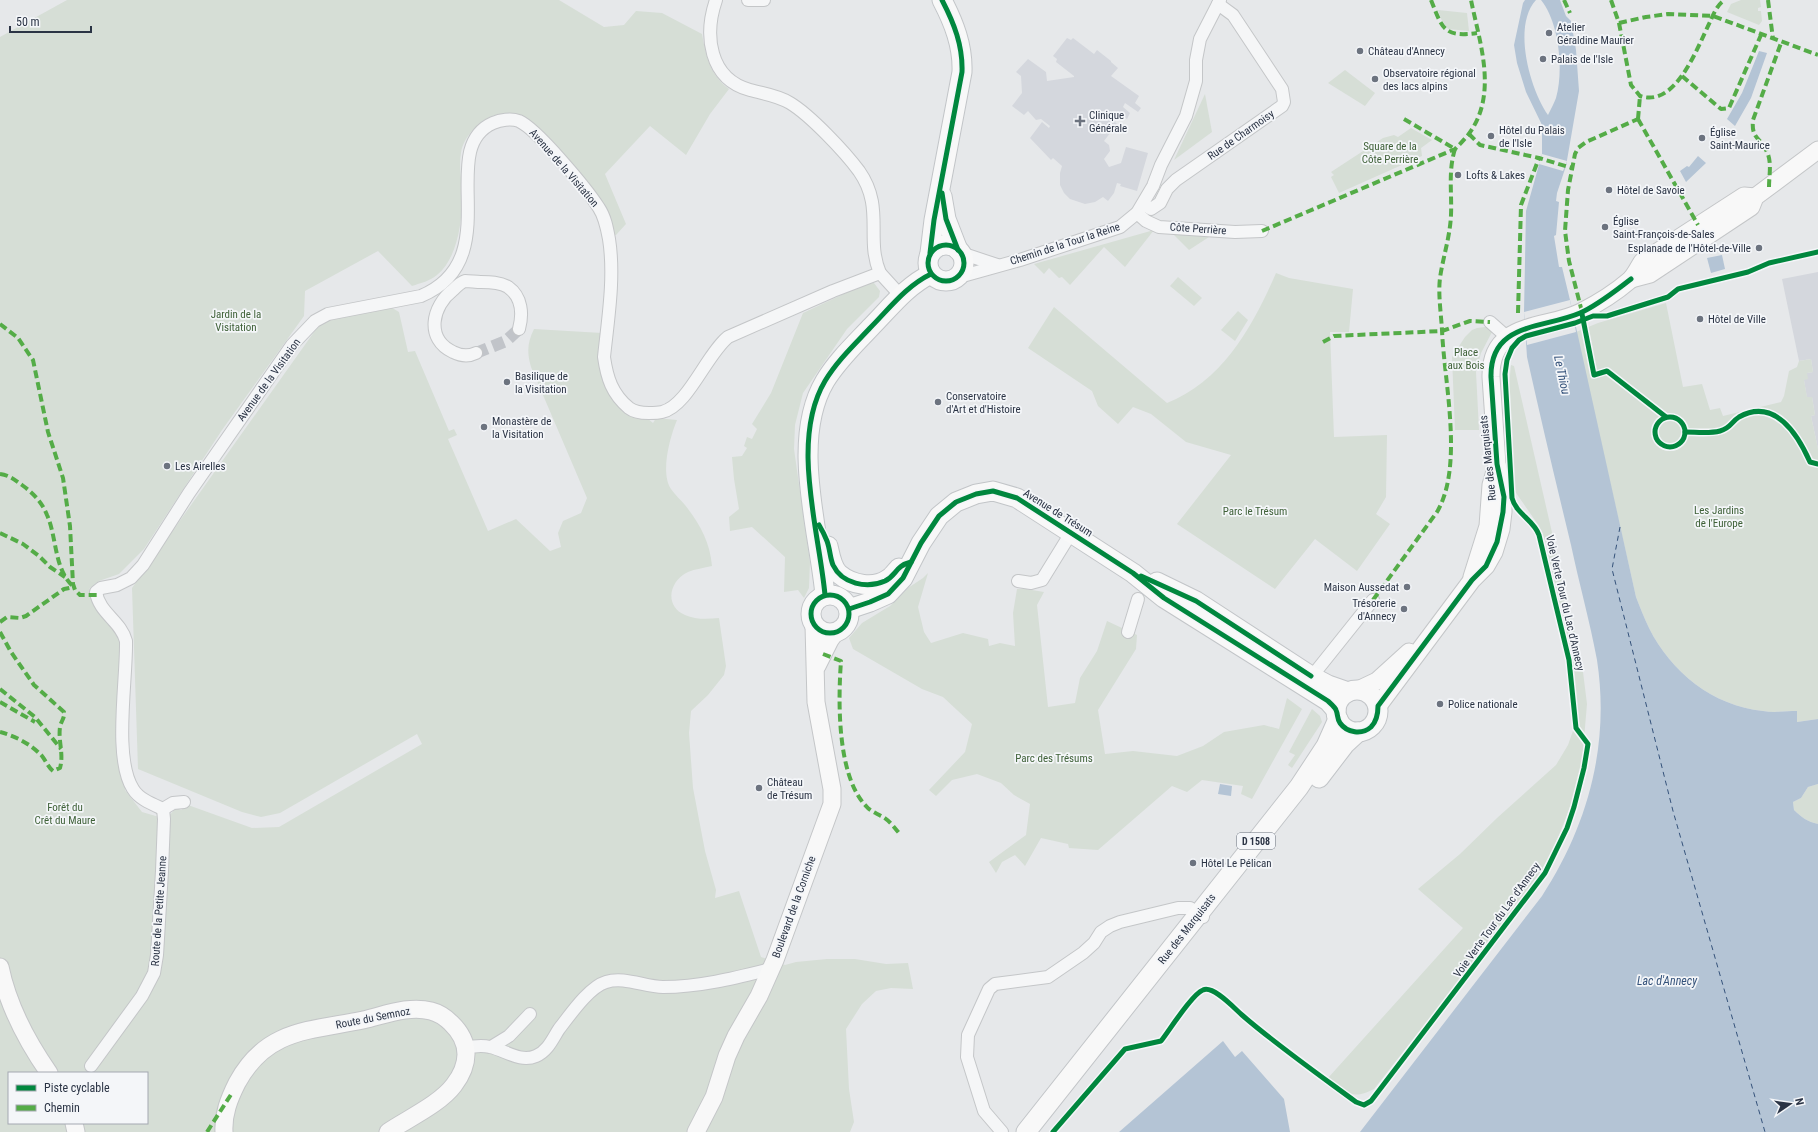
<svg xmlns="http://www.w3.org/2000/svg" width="1818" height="1132" viewBox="0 0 1818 1132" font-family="'Roboto Condensed',sans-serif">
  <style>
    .built { fill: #d4d7dd }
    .green { fill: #d6ded6; fill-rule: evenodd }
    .water { fill: #b4c4d5 }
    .pier { fill: #e6e8ea }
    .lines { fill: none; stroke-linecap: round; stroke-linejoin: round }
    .ferry { stroke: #34527a; stroke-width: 1; stroke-dasharray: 5 4; stroke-linecap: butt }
    .street-tunnel { stroke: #c1c4c9; stroke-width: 12; stroke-dasharray: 12 6; stroke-linecap: butt }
    .street-casing { stroke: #c4c6c8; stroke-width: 14 }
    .secondary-casing { stroke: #c4c6c8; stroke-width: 19 }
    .primary-casing { stroke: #c2c5c8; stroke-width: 21 }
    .street { stroke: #f5f6f7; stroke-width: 12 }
    .secondary { stroke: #f8f8f8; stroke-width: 17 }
    .primary { stroke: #f8f8f8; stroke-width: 19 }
    .quiet { stroke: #54ac47; stroke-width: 4; stroke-dasharray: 8 4; stroke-linecap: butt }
    .cycleway-casing { stroke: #f4f6f9; stroke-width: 8 }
    .cycleway { stroke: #00873e; stroke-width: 5 }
    .poi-dot { fill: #6c737f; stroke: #f4f6f9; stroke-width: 1.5 }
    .labels { text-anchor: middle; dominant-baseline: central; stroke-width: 3.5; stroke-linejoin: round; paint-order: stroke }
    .shield { fill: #f4f6f9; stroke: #676e7b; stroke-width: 1 }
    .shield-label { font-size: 10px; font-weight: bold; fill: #2b3445 }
    .poi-label { font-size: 11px; fill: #2b3445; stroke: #f4f6f9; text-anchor: start }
    .street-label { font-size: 11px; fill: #2b3445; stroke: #f4f6f9 }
    .park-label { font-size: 11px; fill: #3f6138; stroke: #f4f6f9 }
    .water-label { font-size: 12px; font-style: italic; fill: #34527a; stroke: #f4f6f9 }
  </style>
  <rect width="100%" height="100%" fill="#e6e8ea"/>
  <!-- built -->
  <g class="built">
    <polygon points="1067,38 1071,40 1073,38 1094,54 1097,50 1111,61 1111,62 1118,68 1111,76 1104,71 1139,96 1135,103 1141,108 1138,112 1125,103 1123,107 1130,113 1127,119 1120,114 1115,122 1117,124 1104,141 1109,145 1110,151 1104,159 1109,167 1121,163 1126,147 1148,153 1137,191 1120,186 1121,184 1117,183 1114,193 1108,201 1103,197 1095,202 1085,204 1070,199 1064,193 1060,185 1060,173 1062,166 1053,158 1051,160 1030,138 1042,122 1049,128 1050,126 1041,119 1036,120 1028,111 1024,115 1012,106 1022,93 1021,76 1016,72 1028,59 1046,72 1047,81 1074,77 1074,76 1056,62 1057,59 1053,56"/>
    <polygon points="1818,272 1818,449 1811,416 1815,415 1812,397 1807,398 1804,380 1807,373 1813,372 1811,359 1799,361 1782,279"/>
  </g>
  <!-- green -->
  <g class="green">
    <path d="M67 0H559L604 27 624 25 636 11 662 13 702 34C706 56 710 75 729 89L710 114 686 155 650 126 605 174 626 224 616 235 611 234 597 200 510 114C505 114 499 114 495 115 480 120 463 137 461 153 459 164 461 178 462 189 463 216 459 257 437 275 430 281 421 283 412 286L378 251 305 291 304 316 222 430 144 549 119 574 99 581 89 589 123 645 125 790 142 812 166 819 176 808 181 810 188 805 252 828 279 827 422 744 417 734 280 813 261 817 242 812 138 769 132 588 319 325 331 318 389 306 399 312 408 352 415 351 449 431 454 429 457 435 448 439 488 531 516 519 550 551 561 547 558 533 563 521 581 513 587 498 531 367C527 353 527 343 534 329L602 333 604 383 653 423 656 418 677 420C670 437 660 473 671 489 675 495 681 500 685 505 700 524 710 542 712 566 704 568 695 569 688 572 669 581 664 606 685 615 696 620 708 619 719 618L726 666 724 675 708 695 691 711 689 733 693 788 705 851 716 890 715 898 739 891 761 957 785 965 796 962 827 959H855L886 964 908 963 913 989 891 988 876 991 862 1004 846 1029 849 1089 854 1122 850 1132H0V37ZM9 1073H147V1123H9Z"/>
    <polygon points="1741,0 1760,0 1761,7 1758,8 1758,11 1761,11 1762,21 1759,25 1727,12 1731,4"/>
    <polygon points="1438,10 1467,13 1469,31 1448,29 1441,19"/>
    <polygon points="1345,70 1375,93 1365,106 1328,83"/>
    <polygon points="1205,94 1212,132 1174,160"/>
    <polygon points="1411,128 1432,140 1421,148 1422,156 1339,193 1331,177 1334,175 1331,172 1383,138 1394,135 1398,137"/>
    <polygon points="1154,230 1125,267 1104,247 1070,285 1062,277 1059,278 1049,268 1044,274 1034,264"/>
    <polygon points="1172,233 1209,237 1189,250"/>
    <path d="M1276 273 1289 278 1353 289 1349 332H1330L1334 437 1387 435 1386 497 1376 514 1390 524 1357 571 1315 539 1275 589 1177 524 1231 455 1186 442 1151 414 1133 407 1118 424 1098 406 1092 391 1028 348 1054 307 1167 403C1223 381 1253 326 1276 273Z"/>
    <polygon points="1178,277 1202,298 1194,306 1170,286"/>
    <polygon points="874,283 880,291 879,297 847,329 803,393 795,425 794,449 810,562 809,588 804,598 798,590 784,592 785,557 752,527 730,531 729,517 739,509 734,479 732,457 742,456 747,448 744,446 747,437 752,439 757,429 752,424 771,393 803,313 865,284"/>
    <path d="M1666 303 1683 387 1702 384 1710 410 1720 408 1723 416 1781 402 1784 396 1789 371 1797 367 1799 361 1811 359 1813 372 1807 373 1808 379 1804 380 1807 397H1812L1815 415 1811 416 1818 449V719L1797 722V711C1786 711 1774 713 1763 711 1713 706 1671 672 1649 628 1644 618 1640 607 1636 597L1576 332 1598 323Z"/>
    <polygon points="1238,311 1248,320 1235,341 1221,330"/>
    <polygon points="1485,327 1489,328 1492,332 1481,353 1476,372 1479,430 1455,430 1452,357 1465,337 1472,330 1477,328"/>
    <path d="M1511 365 1514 366 1582 664 1587 704 1582 762 1574 797 1554 848 1528 893 1374 1089C1351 1101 1347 1092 1328 1078L1463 928 1418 889 1460 854 1497 818 1556 765 1568 745 1574 728 1576 695 1573 671 1546 543 1539 526 1514 490 1509 386Z"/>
    <polygon points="928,573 918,607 924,632 931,643 963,633 988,639 989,646 1000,643 1015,646 1013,613 1017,589 1026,589 1044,592 1037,605 1048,707 1075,703 1080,678 1097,651 1107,621 1137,635 1136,649 1098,710 1105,754 1133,751 1177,756 1203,746 1224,732 1264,725 1279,729 1287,698 1302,709 1252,799 1241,794 1243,786 1202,780 1187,792 1172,786 1098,850 1069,848 1068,844 1041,838 1025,866 1015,855 1002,862 996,873 989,862 1026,835 1030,804 1014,795 1001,783 977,774 952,780 936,796 929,790 965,752 972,724 943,697 922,689 853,649 849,638 862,623 890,606 908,588 923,578"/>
    <polygon points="1312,709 1320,716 1322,722 1292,768 1288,765 1295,755 1289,752"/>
    <path d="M1818 784V824C1808 822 1801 817 1794 810L1793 802 1801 798 1808 787Z"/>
  </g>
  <!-- water -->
  <g class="water">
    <path d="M1525 0H1536C1512 26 1530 89 1548 115 1551 109 1554 103 1556 98 1564 70 1559 22 1541 0H1560L1566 16 1571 21 1576 50 1579 91 1566 166 1557 193 1556 201 1559 202 1556 235 1554 236 1559 267H1562L1570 300 1636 597C1640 607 1644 618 1649 628 1671 672 1713 706 1763 711 1774 713 1786 711 1797 711V722L1818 719V784L1808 787 1801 798 1793 802 1794 810C1801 817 1808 822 1818 824V1132H1360L1542 896C1588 825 1610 745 1597 660 1590 622 1579 583 1571 545 1556 483 1541 420 1527 357L1524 312 1526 211 1542 154V125L1526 92 1517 63 1514 45 1523 3Z"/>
    <polygon points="1759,51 1767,53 1751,98 1735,126 1727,119 1742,93"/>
    <polygon points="1698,156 1706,163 1686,182 1680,171 1687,166 1689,167"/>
    <polygon points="1722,255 1725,269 1711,273 1707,258"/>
    <polygon points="1220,784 1232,786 1231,796 1218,794"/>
    <polygon points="1223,1041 1235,1057 1242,1051 1284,1099 1290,1132 1119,1132"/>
  </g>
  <!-- pier -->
  <g class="pier">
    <polygon points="1542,154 1567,161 1563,171 1539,164"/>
    <polygon points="1570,300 1576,332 1527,345 1524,312"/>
  </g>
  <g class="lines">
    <!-- ferry -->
    <polyline class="ferry" points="1620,527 1612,569 1673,811 1765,1132"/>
    <!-- street-tunnel -->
    <polyline class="street-tunnel" points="476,353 506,341 519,329"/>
    <!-- street casing -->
    <g class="street-casing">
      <g id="street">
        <path d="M716 0C704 35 709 79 750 90 764 94 777 95 790 103 810 115 845 152 859 171 885 208 865 238 880 273"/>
        <polyline points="748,0 764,0"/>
        <polyline points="1143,204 1151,209 1160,203 1167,189 1176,180 1282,106 1284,102 1282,89 1233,15 1218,4"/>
        <polyline points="1137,213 1146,221 1159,227 1235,232 1262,231"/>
        <polyline points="961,253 997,265"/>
        <polyline points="959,277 1020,260 1120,227 1137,213 1153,186 1161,165 1186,116 1196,81 1196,60 1200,39 1220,0"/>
        <polyline points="1490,322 1507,337"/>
        <path d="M476 353C468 357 461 356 453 352 425 339 432 306 453 290 456 287 461 282 465 281 470 281 476 282 481 282 489 282 500 282 508 287 522 297 523 314 519 329"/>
        <polyline points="1018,581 1031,583 1042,580 1071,533"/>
        <polyline points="1128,632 1138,599"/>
        <polyline points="1304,676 1311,676 1317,670 1373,600"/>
        <path d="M163 809C152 804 139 799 133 789 113 758 127 679 126 641 121 621 99 613 96 592L101 588 117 585 131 578 143 565 189 493 292 345 315 321 328 314 421 296C509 259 434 149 493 123 500 120 511 118 519 121 537 129 587 189 599 208 605 217 607 228 609 239 615 277 608 319 604 357 607 378 612 394 629 408 634 412 643 413 649 413 653 413 658 413 662 412 688 406 706 355 728 337L833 291 880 273 901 296"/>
        <polyline points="163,809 173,803 184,802"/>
        <polyline points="491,1047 509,1036 530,1014"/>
        <path d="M466 1048C474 1046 482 1045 490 1047 505 1050 520 1063 536 1056 548 1051 553 1038 559 1029 570 1015 589 987 606 982 624 976 645 987 663 987 700 987 735 978 771 969"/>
        <polyline points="91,1066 142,996 154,973 157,955 162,871 164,819 163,809"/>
        <polyline points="1002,1132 984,1111 967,1057 968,1035 989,989 995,984 1048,977 1083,953 1094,943 1101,932 1110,926 1120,922 1178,908 1190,908 1203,917"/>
      </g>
    </g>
    <!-- secondary casing -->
    <g class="secondary-casing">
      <g id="secondary">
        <polyline points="1631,279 1650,274 1751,207 1755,197 1818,150"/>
        <polyline points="1472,577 1488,526 1491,485 1497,465"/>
        <polyline points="817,666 830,640 835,633"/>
        <polyline points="1358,690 1377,681 1409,652"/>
        <path d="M1378 706 1472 580 1486 566 1494 552 1501 529 1503 512V489L1497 464 1491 377C1490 320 1545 330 1581 312 1597 304 1616 292 1630 280 1635 275 1638 268 1642 262L1744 196 1755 197"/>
        <path d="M0 967C8 1006 26 1040 49 1073"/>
        <polyline points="74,1123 76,1132"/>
        <path d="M224 1132C223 1114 229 1099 237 1083 266 1029 309 1031 363 1020 385 1015 409 1005 431 1011 439 1013 446 1018 451 1023 471 1042 470 1064 454 1085 440 1104 407 1119 388 1132"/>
        <polyline points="696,1132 714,1097 727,1056 736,1036 759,996 775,960 832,804 832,789 816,702 814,625"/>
      </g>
    </g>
    <!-- primary casing -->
    <g class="primary-casing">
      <g id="primary">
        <polyline points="942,196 946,219 958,250"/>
        <circle cx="946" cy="263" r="18"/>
        <path d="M930 253 934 220 962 72C963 46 954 23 942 0"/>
        <path d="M828 546C830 555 832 568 839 574 852 585 874 589 888 579 892 577 896 571 899 568"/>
        <polyline points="1157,582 1196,601 1311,676 1328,685 1348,692"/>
        <circle cx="830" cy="614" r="19"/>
        <path d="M825 595C819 530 790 440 825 381 837 361 854 345 870 328 889 309 906 286 931 274"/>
        <polyline points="849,609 870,602 888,594 903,578 921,543 939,516 956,502 976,494 993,491 1017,498 1133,573 1164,598 1328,701 1336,710"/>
        <circle cx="1357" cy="711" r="21"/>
        <polyline points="1319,778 1345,744 1358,732"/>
        <polyline points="1026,1132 1299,787 1326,746 1338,719"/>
      </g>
    </g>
    <!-- street -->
    <use href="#street" class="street"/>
    <!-- secondary -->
    <use href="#secondary" class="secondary"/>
    <!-- primary -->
    <use href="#primary" class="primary"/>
    <!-- quiet -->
    <g class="quiet">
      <path d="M1431 0C1442 28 1444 38 1477 33"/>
      <polyline points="1564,0 1570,13"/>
      <path d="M1611 0 1619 23 1631 85 1640 96C1676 108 1697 48 1710 22 1713 15 1718 3 1725 0"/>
      <polyline points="1768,0 1773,39"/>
      <polyline points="1619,23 1646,17 1668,14 1713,16 1818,55"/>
      <polyline points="1682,76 1721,109 1729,108 1761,35"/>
      <polyline points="1404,119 1455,149"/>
      <polyline points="1638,119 1698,225"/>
      <polyline points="1638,119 1640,96"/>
      <polyline points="1469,134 1480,145 1539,158 1572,168"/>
      <path d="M1769 187C1769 176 1772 162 1767 152 1761 137 1751 140 1753 120L1781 43"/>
      <path d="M1262 231 1455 149C1462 142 1469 135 1474 126 1496 87 1479 40 1471 0"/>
      <polyline points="1582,312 1569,261 1565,231 1568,190 1575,154 1578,148 1586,142 1638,119"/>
      <polyline points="1518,313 1521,205 1539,158"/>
      <polyline points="0,324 18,338 33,360 48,432 63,478 70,526 73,584 75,590 80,595 97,595"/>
      <polyline points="1323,342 1334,336 1442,331 1470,321 1490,322"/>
      <path d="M0 474C9 475 15 480 22 485 33 493 42 502 47 515 57 537 54 571 74 587"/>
      <polyline points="0,533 23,544 39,556 50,567 65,577"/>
      <path d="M1373 600 1437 512C1464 466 1444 382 1442 330 1441 313 1438 294 1440 278 1443 257 1450 237 1451 215 1452 193 1448 171 1455 149"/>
      <polyline points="0,622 7,617 20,618 26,616 64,589 74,587"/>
      <path d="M0 632 11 652 34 685 64 712C65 718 61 721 60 727 58 741 64 754 60 768L53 771C48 767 46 761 42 756 31 744 15 736 0 732"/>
      <path d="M823 654 841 661C838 701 837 776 866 806 870 811 876 813 881 816 888 819 894 827 899 833"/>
      <polyline points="0,689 35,717 61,749"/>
      <polyline points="0,702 35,722"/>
      <polyline points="207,1132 232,1093"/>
    </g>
    <!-- cycleway casing -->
    <g class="cycleway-casing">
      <g id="cycleway">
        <polyline points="942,193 946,219 958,250"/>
        <circle cx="946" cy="263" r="18"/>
        <path d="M930 253 934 220 962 72C963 46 954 23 942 0"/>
        <polyline points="1582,314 1594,375 1607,371 1666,417"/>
        <circle cx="1670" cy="432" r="15"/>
        <path d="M1685 432C1696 432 1709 434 1720 431 1731 428 1731 422 1739 417 1775 397 1798 435 1810 462L1818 464"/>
        <path d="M819 525C822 530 825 536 827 541 830 549 830 558 833 565 842 584 867 589 885 581 897 575 895 566 911 562"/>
        <polyline points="1141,576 1196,601 1311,676"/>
        <circle cx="830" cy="614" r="19"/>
        <path d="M825 595C819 530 790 440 825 381 837 361 854 345 870 328 889 309 906 286 931 274"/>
        <path d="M849 609 870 602 888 594 903 578 921 543 939 516 956 502 976 494 993 491 1017 498 1133 573 1164 598 1328 701C1330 703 1335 707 1336 710 1338 714 1337 719 1340 723 1347 733 1362 735 1371 727 1377 721 1378 714 1378 706L1472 580 1486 566 1497 542 1503 512 1504 497 1497 464 1491 377C1490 322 1543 329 1580 313 1598 305 1615 291 1631 279"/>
        <path d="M1053 1132 1125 1049 1161 1041C1169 1031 1192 994 1203 990 1213 985 1234 1008 1242 1015 1278 1046 1318 1074 1356 1102L1364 1105 1371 1101 1545 873 1567 828 1574 807 1584 768 1588 744 1576 728 1569 660 1539 535C1534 520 1516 514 1512 498L1505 374 1507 360 1512 348 1519 340 1526 336 1575 323 1593 316H1607L1668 297 1678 289 1748 272 1769 263 1818 252"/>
      </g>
    </g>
    <!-- cycleway -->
    <use href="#cycleway" class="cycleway"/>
  </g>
  <!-- markers -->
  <g class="poi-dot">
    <circle cx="1549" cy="33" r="4"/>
    <circle cx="1360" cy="51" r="4"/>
    <circle cx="1543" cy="59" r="4"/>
    <circle cx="1375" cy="79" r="4"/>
    <path d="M1078 115h4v4h4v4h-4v4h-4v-4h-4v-4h4z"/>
    <circle cx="1491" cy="136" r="4"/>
    <circle cx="1702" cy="138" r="4"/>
    <circle cx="1458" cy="175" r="4"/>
    <circle cx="1609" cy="190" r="4"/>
    <circle cx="1605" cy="227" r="4"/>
    <circle cx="1759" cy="248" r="4"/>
    <circle cx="1700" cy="319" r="4"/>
    <circle cx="507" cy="382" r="4"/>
    <circle cx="938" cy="402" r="4"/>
    <circle cx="484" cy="427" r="4"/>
    <circle cx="167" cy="466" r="4"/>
    <circle cx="1407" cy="587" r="4"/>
    <circle cx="1404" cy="609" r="4"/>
    <circle cx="1440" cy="704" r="4"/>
    <circle cx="759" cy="788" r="4"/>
    <circle cx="1193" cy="863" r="4"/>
  </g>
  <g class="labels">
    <!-- shield labels -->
    <rect class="shield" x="1237" y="833" width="38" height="16" rx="3"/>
    <g class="shield-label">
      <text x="1256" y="841">D 1508</text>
    </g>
    <!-- poi labels -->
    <g class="poi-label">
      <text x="1557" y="27">Atelier<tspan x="1557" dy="13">Géraldine Maurier</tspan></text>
      <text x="1368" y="51">Château d'Annecy</text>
      <text x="1551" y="59">Palais de l'Isle</text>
      <text x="1383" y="73">Observatoire régional<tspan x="1383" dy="13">des lacs alpins</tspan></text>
      <text x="1089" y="115">Clinique<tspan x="1089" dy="13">Générale</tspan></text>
      <text x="1499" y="130">Hôtel du Palais<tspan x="1499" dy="13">de l'Isle</tspan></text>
      <text x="1710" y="132">Église<tspan x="1710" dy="13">Saint-Maurice</tspan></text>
      <text x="1466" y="175">Lofts &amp; Lakes</text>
      <text x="1617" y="190">Hôtel de Savoie</text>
      <text x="1613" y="221">Église<tspan x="1613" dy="13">Saint-François-de-Sales</tspan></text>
      <text x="1751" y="248" text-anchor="end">Esplanade de l'Hôtel-de-Ville</text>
      <text x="1708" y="319">Hôtel de Ville</text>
      <text x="515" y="376">Basilique de<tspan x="515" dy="13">la Visitation</tspan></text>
      <text x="946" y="396">Conservatoire<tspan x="946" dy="13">d'Art et d'Histoire</tspan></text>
      <text x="492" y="421">Monastère de<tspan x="492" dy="13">la Visitation</tspan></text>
      <text x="175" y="466">Les Airelles</text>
      <text x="1399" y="587" text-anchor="end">Maison Aussedat</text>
      <text x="1396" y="603" text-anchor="end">Trésorerie<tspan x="1396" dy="13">d'Annecy</tspan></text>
      <text x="1448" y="704">Police nationale</text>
      <text x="767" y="782">Château<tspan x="767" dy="13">de Trésum</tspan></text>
      <text x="1201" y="863">Hôtel Le Pélican</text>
    </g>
    <!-- street labels -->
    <g class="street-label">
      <text transform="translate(1241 135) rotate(-35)">Rue de Charmoisy</text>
      <text transform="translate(564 168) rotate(49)">Avenue de la Visitation</text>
      <text transform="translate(1198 229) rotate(4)">Côte Perrière</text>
      <text transform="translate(1065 244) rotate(-18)">Chemin de la Tour la Reine</text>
      <text transform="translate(269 380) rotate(-54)">Avenue de la Visitation</text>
      <text transform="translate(1488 458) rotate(-96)">Rue des Marquisats</text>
      <text transform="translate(1058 513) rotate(32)">Avenue de Trésum</text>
      <text transform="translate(1565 603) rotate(77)">Voie Verte Tour du Lac d'Annecy</text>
      <text transform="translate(794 907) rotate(-70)">Boulevard de la Corniche</text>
      <text transform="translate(159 911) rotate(-86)">Route de la Petite Jeanne</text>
      <text transform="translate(1497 920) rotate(-54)">Voie Verte Tour du Lac d'Annecy</text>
      <text transform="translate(1187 929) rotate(-52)">Rue des Marquisats</text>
      <text transform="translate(373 1018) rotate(-11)">Route du Semnoz</text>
    </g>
    <!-- park labels -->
    <g class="park-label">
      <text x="1390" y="146">Square de la<tspan x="1390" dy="13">Côte Perrière</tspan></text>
      <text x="236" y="314">Jardin de la<tspan x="236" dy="13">Visitation</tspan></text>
      <text x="1466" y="352">Place<tspan x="1466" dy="13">aux Bois</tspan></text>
      <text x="1719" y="510">Les Jardins<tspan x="1719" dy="13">de l'Europe</tspan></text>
      <text x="1255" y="511">Parc le Trésum</text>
      <text x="1054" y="758">Parc des Trésums</text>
      <text x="65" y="807">Forêt du<tspan x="65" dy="13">Crêt du Maure</tspan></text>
    </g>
    <!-- water labels -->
    <g class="water-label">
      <text transform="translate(1562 375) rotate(78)">Le Thiou</text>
      <text x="1667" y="981">Lac d'Annecy</text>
    </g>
  </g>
  <!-- legend -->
  <rect x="8" y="1072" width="140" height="52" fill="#f4f6f9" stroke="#a4a8b1"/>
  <rect x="16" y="1085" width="20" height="6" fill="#00873e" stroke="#a4a8b1"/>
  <text x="44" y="1092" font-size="12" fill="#2b3445">Piste cyclable</text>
  <rect x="16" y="1105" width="20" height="6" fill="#54ac47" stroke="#a4a8b1"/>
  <text x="44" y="1112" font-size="12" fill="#2b3445">Chemin</text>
  <!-- north arrow -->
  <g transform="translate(1790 1104) rotate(77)" stroke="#f4f6f9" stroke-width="3" paint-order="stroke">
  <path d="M0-3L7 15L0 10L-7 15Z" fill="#2b3445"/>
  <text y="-6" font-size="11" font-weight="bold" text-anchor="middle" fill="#2b3445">N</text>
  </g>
  <!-- scale -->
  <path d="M10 26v6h81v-6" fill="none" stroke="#2b3445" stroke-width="2"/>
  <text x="16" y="26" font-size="12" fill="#2b3445" stroke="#f4f6f9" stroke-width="3" paint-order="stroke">50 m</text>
</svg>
